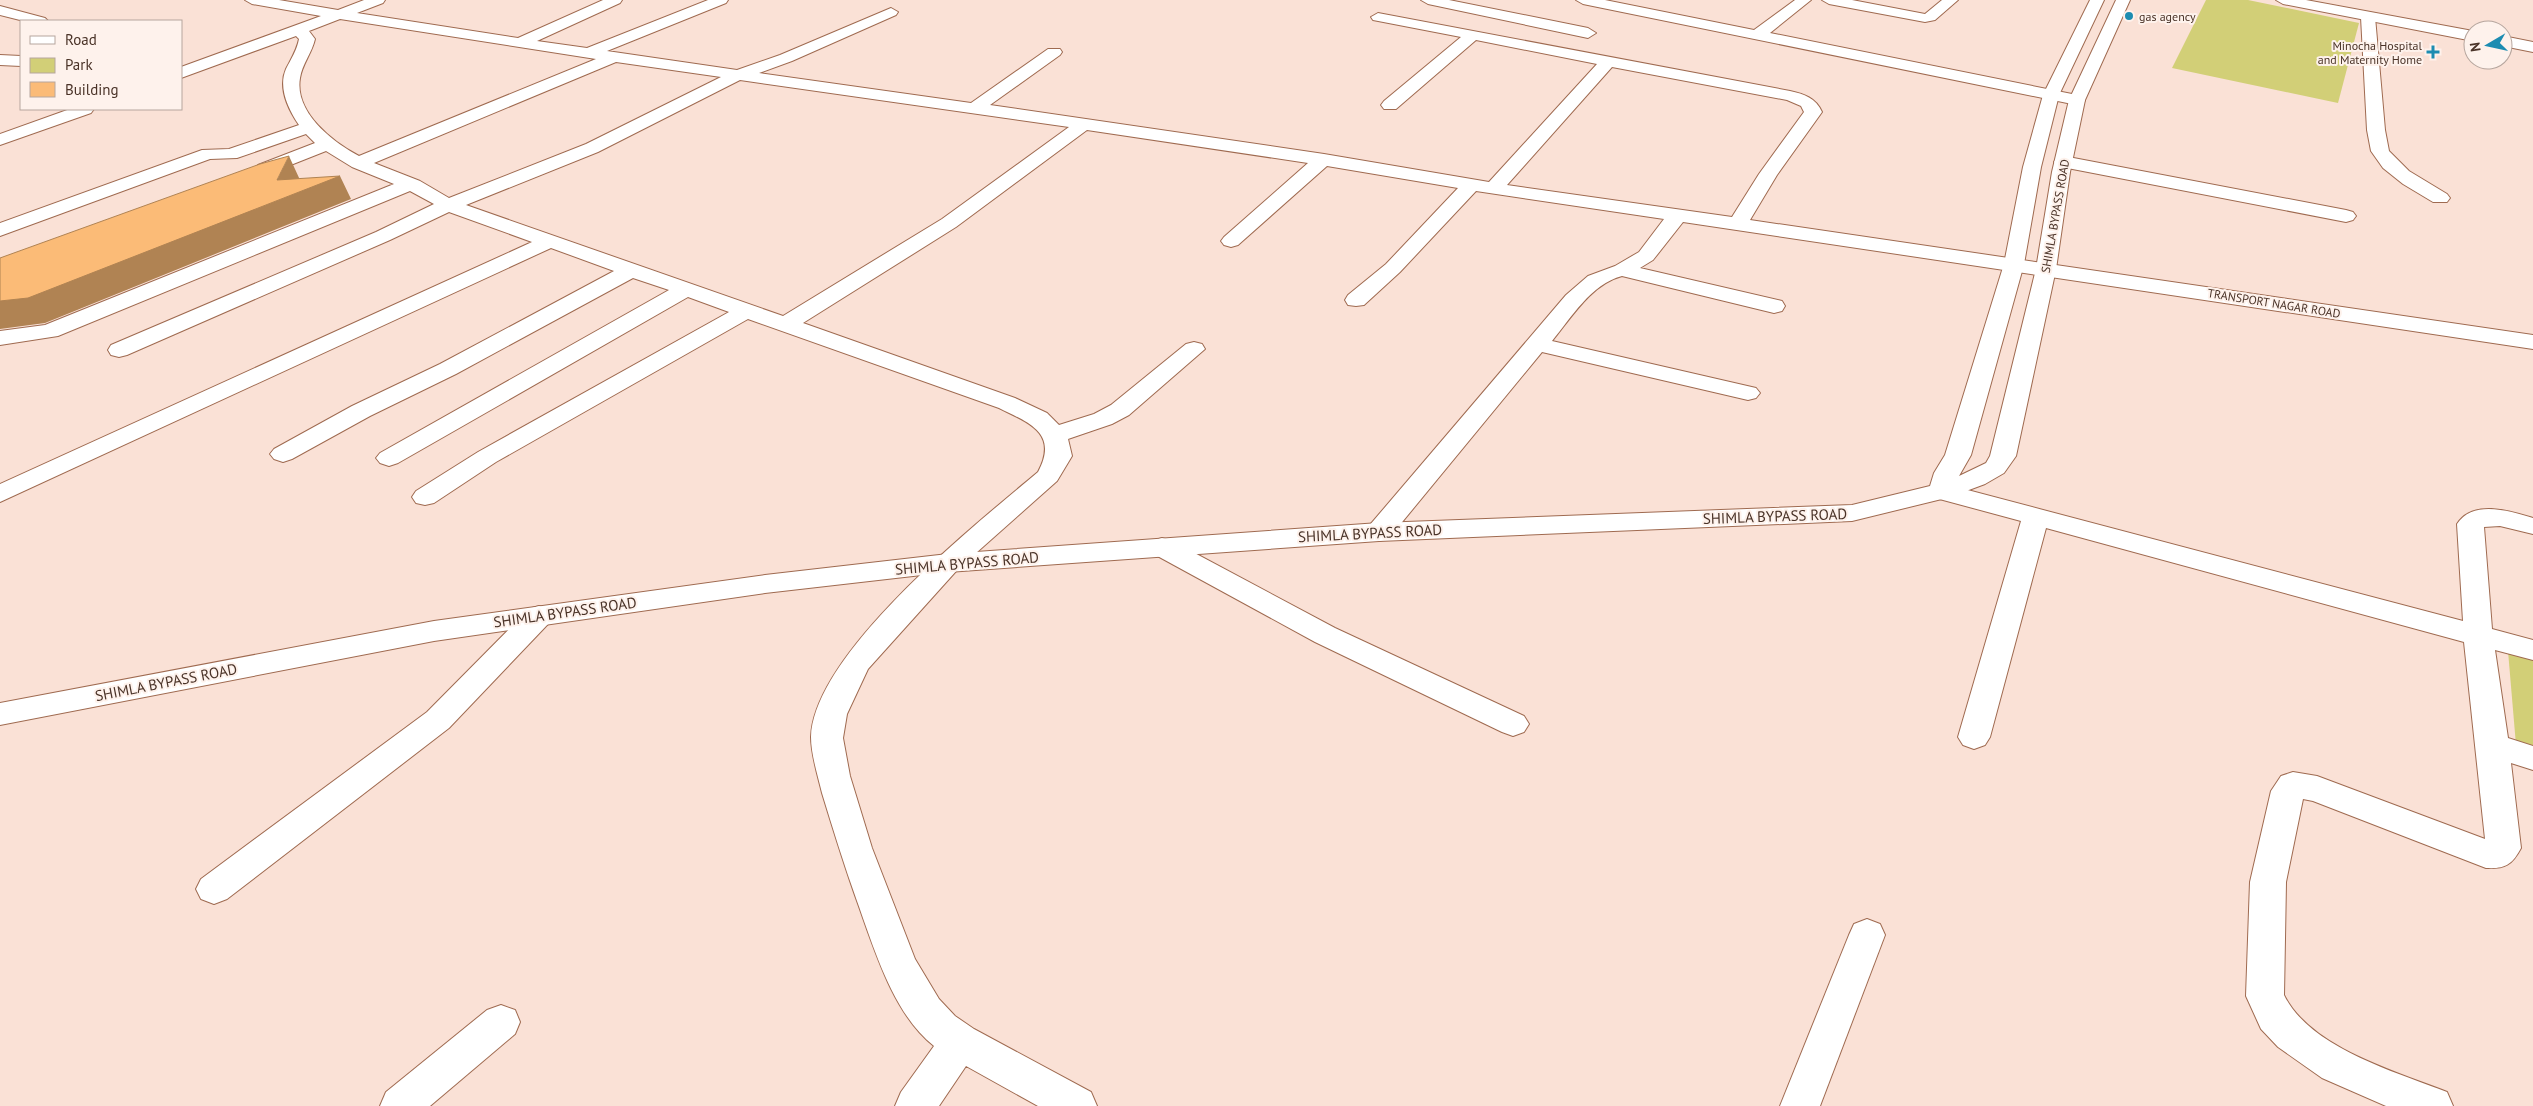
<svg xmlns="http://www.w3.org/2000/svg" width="2533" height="1106" viewBox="0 0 2533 1106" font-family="'PT Sans',sans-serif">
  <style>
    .green { fill: #d2cf77 }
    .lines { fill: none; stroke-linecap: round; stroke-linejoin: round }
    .minor-casing { stroke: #9f6a50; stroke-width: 2 }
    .highway-casing { stroke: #9f6a50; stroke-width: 2 }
    .minor { fill: #fff; fill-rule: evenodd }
    .highway { fill: #fff; fill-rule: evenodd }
    .shaded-wall { fill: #b08353 }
    .building { fill: #fbbb77; stroke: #b08353 }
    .poi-dot { fill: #1c8cb1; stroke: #fef2ec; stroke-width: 2 }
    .labels { text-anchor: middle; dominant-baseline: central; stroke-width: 4; stroke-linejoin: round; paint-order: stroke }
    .far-poi-label { font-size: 12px; fill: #4a3328; stroke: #fef2ec; text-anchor: start }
    .far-street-label { font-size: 12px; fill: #4a3328; stroke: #fef2ec }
    .street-label { font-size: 15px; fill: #4a3328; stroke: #fef2ec }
  </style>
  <rect width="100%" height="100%" fill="#fae1d6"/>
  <!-- green -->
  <g class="green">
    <polygon points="2206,0 2248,0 2359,23 2338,103 2172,68"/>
    <polygon points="2508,651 2533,658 2533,751 2516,745"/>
  </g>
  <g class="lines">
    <!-- minor casing -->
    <g class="minor-casing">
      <g id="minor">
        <path d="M245 0H279L338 10 364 0H385L383 3 357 13 518 38 603 0H622L620 3 537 41 587 48 708 0H728L726 3 607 51 737 70 780 55 891 8 898 12 896 15 792 61 759 73 971 103 1048 49H1060L1062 52 1060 55 990 105 1324 154 1489 182 1597 64 1476 40 1396 109H1384L1381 105 1384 101 1461 37 1373 20 1371 17 1378 13 1790 91C1804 94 1816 98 1822 112L1777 175 1750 220 2533 335V349L1683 222 1653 260 1640 268 1782 301 1785 306 1782 311 1774 313 1622 276C1591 284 1571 318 1552 341L1756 388 1760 393 1756 398 1748 400 1542 352 1389 538 1379 541 1369 538 1365 532 1369 526 1566 295 1588 276 1615 266 1639 252 1664 219 1476 191 1400 272 1364 305 1356 306 1348 305 1345 300 1348 295 1386 264 1458 188 1327 166 1238 245 1231 247 1224 245 1221 241 1224 237 1308 163 1087 130 956 227 803 323 1015 398 1047 413 1059 425 1094 414 1111 405 1186 344 1194 342 1202 344 1205 349 1129 415 1112 424 1068 439 1072 456 1057 481 958 569 868 669 847 714 843 738 850 776 872 848 915 959 939 999 955 1016 974 1029 1091 1092 1097 1106H1038L966 1066 939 1106H895L901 1092 934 1046C893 1014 874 948 857 901 844 865 833 829 822 793 818 776 811 755 811 737 814 653 975 525 1038 472 1059 433 1029 423 999 408L748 319 496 462 434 503 425 505 416 503 412 497 416 491 478 452 729 312 688 297 398 463 389 466 380 463 376 458 380 453 669 290 633 278 456 374 370 416 292 459 283 462 274 459 270 454 274 449 352 406 440 364 614 271 551 248 0 502V484L532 242 449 212 390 240 127 355 119 357 111 355 108 350 111 345 376 232 434 204 410 191 58 336 0 345V331L45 325 394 184 352 167 326 151 278 170 281 175 279 179H265L256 169 258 165 315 143 306 134 237 158 210 159 0 236V223L202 150 229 149 299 125C288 109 278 87 286 69 291 59 297 50 299 39L296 36 181 78V67L321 16 252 4ZM340 19 596 59 359 156C334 143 294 113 300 78 302 64 312 53 315 39L309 31ZM616 62 721 77 586 144 449 198 420 181 374 163ZM1612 67 1787 100 1801 106 1804 112 1759 174 1732 217 1507 185ZM740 80 1069 127 942 219 783 316 466 205 598 152Z"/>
        <polygon points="1421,0 1449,0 1588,28 1596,33 1588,38 1428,4"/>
        <polygon points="1576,0 1605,0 1754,30 1795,0 1811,0 1770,33 2077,95 2083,96 2085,100 2083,104 2077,105 1583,4"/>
        <polygon points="1822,0 1852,0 1925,14 1942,0 1958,0 1935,20 1925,22 1829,4"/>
        <polygon points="0,6 45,18 48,21 24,21 0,15"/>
        <polygon points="2368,13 2375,17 2385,130 2389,151 2409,171 2447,194 2450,198 2447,202 2433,202 2403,184 2383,168 2371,151 2367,130 2361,17"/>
        <polygon points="0,55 21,56 21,66 0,65"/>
        <polygon points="70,109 94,109 91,113 0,145 0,134"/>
        <polygon points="2063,156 2346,210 2353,212 2356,216 2353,220 2346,222 2057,166 2054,162 2057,158"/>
        <path d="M1941 483 2463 621 2457 524C2473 499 2510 511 2533 518V534L2500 526 2484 527 2492 629 2533 640V660L2495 650 2508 738 2533 746V770L2511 763 2521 848C2512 865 2505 869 2486 868L2313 801 2303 799 2286 882 2284 995C2310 1048 2396 1072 2447 1092L2453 1106H2386L2322 1078 2278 1047 2261 1029 2246 996 2250 882 2271 791 2281 776 2293 772 2317 776 2485 839 2464 642 2046 528 1990 737 1985 745 1974 749 1963 745 1958 737 2021 521 1932 497 1928 491 1932 485Z"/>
        <polygon points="1162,538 1172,541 1335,628 1524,716 1529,724 1524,732 1513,736 1502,732 1315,642 1152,553 1148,547 1152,541"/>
        <polygon points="539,606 549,609 553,616 549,623 449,728 227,899 214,904 201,899 196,889 201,879 427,712 529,609"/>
        <polygon points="1867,919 1880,924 1885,935 1820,1106 1780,1106 1849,935 1854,924"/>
        <polygon points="501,1005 515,1010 520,1022 515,1034 430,1106 380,1106 386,1092 487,1010"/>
      </g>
    </g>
    <!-- highway casing -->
    <g class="highway-casing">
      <g id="highway">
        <polygon points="2090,0 2104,0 2059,95 2041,167 2024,264 1971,455 1959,476 1986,463 1990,456 2036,269 2052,172 2069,100 2116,0 2130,0 2085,100 2070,172 2056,269 2016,456 2004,473 1985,484 1950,497 1852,521 1379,541 948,572 765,593 434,641 0,725 0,703 434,621 765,575 948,554 1379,523 1852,505 1930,486 1934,473 1945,455 2004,264 2023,167 2043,95"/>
        <polygon points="2276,0 2306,0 2473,31 2473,41 2283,4"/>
        <polygon points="2503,36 2533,42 2533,52 2503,46"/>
      </g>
    </g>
    <!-- minor -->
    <use href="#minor" class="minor"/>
    <!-- highway -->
    <use href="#highway" class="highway"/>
  </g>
  <!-- shaded-wall -->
  <polygon class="shaded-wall" points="289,156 300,180 340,176 351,199 45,323 0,329 0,301 277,180"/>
  <!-- building -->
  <polygon class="building" points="289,156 277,180 340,176 28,298 0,301 0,258 260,164"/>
  <!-- markers -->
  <g class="poi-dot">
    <circle cx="2129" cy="16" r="5"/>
    <path d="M2430.5 44.5h5v5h5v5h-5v5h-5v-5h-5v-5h5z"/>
  </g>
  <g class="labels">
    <!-- far-poi labels -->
    <g class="far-poi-label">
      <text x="2139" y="16">gas agency</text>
      <text x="2422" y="45" text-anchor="end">Minocha Hospital<tspan x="2422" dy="14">and Maternity Home</tspan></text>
    </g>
    <!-- far-street labels -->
    <g class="far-street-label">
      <text transform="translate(2055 216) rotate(-80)">SHIMLA BYPASS ROAD</text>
      <text transform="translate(2274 303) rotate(9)">TRANSPORT NAGAR ROAD</text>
    </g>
    <!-- street labels -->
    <g class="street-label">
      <text transform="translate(1775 516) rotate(-2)">SHIMLA BYPASS ROAD</text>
      <text transform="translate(1370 533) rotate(-3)">SHIMLA BYPASS ROAD</text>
      <text transform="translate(967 563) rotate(-5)">SHIMLA BYPASS ROAD</text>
      <text transform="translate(565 612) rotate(-8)">SHIMLA BYPASS ROAD</text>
      <text transform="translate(166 682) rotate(-11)">SHIMLA BYPASS ROAD</text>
    </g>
  </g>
  <!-- legend -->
  <rect x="20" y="20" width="162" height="90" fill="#fef2ec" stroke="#b6a69e"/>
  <rect x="30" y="36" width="25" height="8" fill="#ffffff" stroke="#b6a69e"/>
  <text x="65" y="45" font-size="15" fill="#4a3328">Road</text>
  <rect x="30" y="58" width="25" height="15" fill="#d2cf77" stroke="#b6a69e"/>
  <text x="65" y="70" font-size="15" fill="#4a3328">Park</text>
  <rect x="30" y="82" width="25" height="15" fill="#fbbb77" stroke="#b6a69e"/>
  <text x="65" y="95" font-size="15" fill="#4a3328">Building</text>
  <!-- north arrow -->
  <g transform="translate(2488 45) rotate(261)"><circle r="24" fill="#fef2ec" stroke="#b6a69e"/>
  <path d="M0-4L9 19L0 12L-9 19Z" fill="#1c8cb1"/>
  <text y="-8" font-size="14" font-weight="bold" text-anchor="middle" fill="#4a3328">N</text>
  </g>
</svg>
